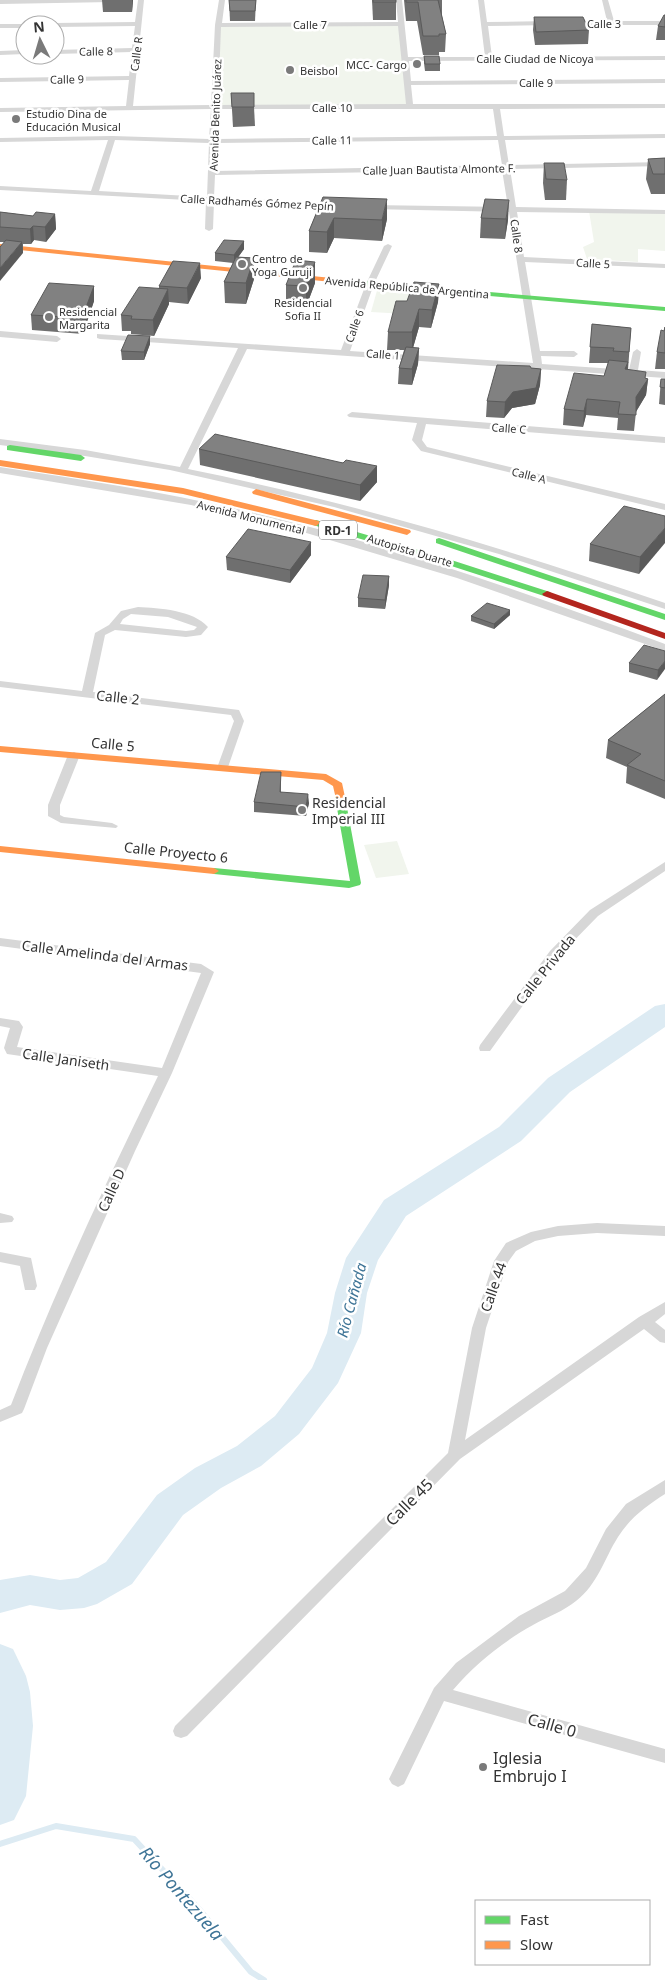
<svg xmlns="http://www.w3.org/2000/svg" width="665" height="1980" viewBox="0 0 665 1980" font-family="'Noto Sans',sans-serif">
  <style>
    .green { fill: #f1f5ed }
    .lines { fill: none; stroke-linecap: round; stroke-linejoin: round }
    .stream { stroke: #ddebf3; stroke-width: 6 }
    .river { fill: #ddebf3; fill-rule: evenodd }
    .street { fill: #d7d7d7; fill-rule: evenodd }
    .fast { fill: #63d668; fill-rule: evenodd }
    .slow { fill: #ff974d; fill-rule: evenodd }
    .jam { fill: #b3261e; fill-rule: evenodd }
    .wall { fill: #6f6f6f }
    .shaded-wall { fill: #5a5a5a }
    .building { fill: #818181; stroke: #5a5a5a }
    .poi-dot { fill: #7a7a7a; stroke: #fff; stroke-width: 2 }
    .labels { text-anchor: middle; dominant-baseline: central; stroke-width: 5; stroke-linejoin: round; paint-order: stroke }
    .far-street-label { font-size: 11px; fill: #333; stroke: #fff }
    .far-poi-label { font-size: 11px; fill: #333; stroke: #fff; text-anchor: start }
    .shield { fill: #fff; stroke: #707070; stroke-width: 1 }
    .shield-label { font-size: 12px; font-weight: bold; fill: #333 }
    .street-label { font-size: 14px; fill: #333; stroke: #fff }
    .poi-label { font-size: 14px; fill: #333; stroke: #fff; text-anchor: start }
    .water-label { font-size: 15px; font-style: italic; fill: #3f7597; stroke: #fff }
    .near-street-label { font-size: 16px; fill: #333; stroke: #fff }
    .near-poi-label { font-size: 16px; fill: #333; stroke: #fff; text-anchor: start }
    .near-water-label { font-size: 18px; font-style: italic; fill: #3f7597; stroke: #fff }
  </style>
  <rect width="100%" height="100%" fill="#fff"/>
  <!-- green -->
  <g class="green">
    <polygon points="401,24 410,107 215,107 218,25"/>
    <polygon points="589,211 665,212 665,251 638,249 638,262 587,259 583,247 594,242"/>
    <polygon points="378,287 412,289 406,314 371,312"/>
    <polygon points="397,841 409,874 376,878 364,845"/>
  </g>
  <g class="lines">
    <!-- stream -->
    <polyline class="stream" points="0,1844 56,1826 134,1839 198,1908 251,1972 264,1980"/>
    <!-- river -->
    <g class="river">
      <polygon points="665,1004 665,1027 570,1092 521,1141 406,1216 378,1260 367,1293 361,1333 338,1383 299,1434 261,1466 221,1488 183,1515 132,1584 97,1604 84,1608 60,1610 30,1605 0,1613 0,1580 30,1575 60,1580 78,1578 106,1562 157,1495 195,1468 237,1446 275,1416 312,1368 327,1333 335,1293 346,1258 384,1200 499,1127 548,1078 655,1006"/>
      <polygon points="0,1644 13,1649 26,1676 30,1692 33,1726 26,1796 14,1820 0,1825"/>
    </g>
    <!-- street -->
    <g class="street">
      <polygon points="0,0 115,0 112,2 0,4"/>
      <path d="M138 0H144L133 106 211 105 215 25 219 0H225L222 23 398 22 396 0H402L408 57H485L478 0H484L487 22 550 21 553 23 550 25 488 26 492 57 665 56V60L409 61 411 81 665 79V83L411 85 413 104H665V108L500 109 504 136 665 134V138L505 140 509 165 665 162V166L510 169 516 207 665 210V214L517 212 524 257 665 264V268L525 262 540 351H574L578 354 574 357 541 356 542 364 629 370 633 352 637 349 641 352 638 370 665 372V378L247 349 188 469C351 502 508 549 665 603V609L499 554 334 507 170 470 85 456 0 445V439L85 450 180 467 238 348 100 339 97 338V334L341 350 366 284 384 246 388 244 392 246 374 284 350 351 533 363 509 212 370 209 366 207 370 205 508 207 502 170 215 175 214 197 335 204 339 206 335 208 214 202 213 229 209 231 205 229 206 201 0 190V186L91 191 108 140 0 142V138L112 136 209 139 211 109 0 112V108L126 106 129 80 0 82V78L129 76 132 52 55 54V50L132 48 135 26 55 27V25H52L55 23 135 22ZM398 26 406 104 218 105 221 27ZM218 109H493L497 136 217 139ZM115 140 209 143 207 197 99 191ZM498 140 502 165 215 171 217 143Z"/>
      <polygon points="602,0 608,0 614,21 665,21 665,25 570,25 567,23 570,21 607,21"/>
      <polygon points="0,24 25,24 28,25 25,25 25,28 0,28"/>
      <polygon points="25,50 25,54 0,55 0,51"/>
      <polygon points="0,331 57,336 61,339 57,342 0,337"/>
      <polygon points="352,412 665,437 665,443 426,424 422,440 427,447 665,504 665,510 421,451 412,440 417,423 349,417 347,415"/>
      <path d="M0 467C85 480 170 493 254 513 394 546 530 594 665 644V651L457 578 303 532 191 505 0 473Z"/>
      <path d="M138 607C159 608 193 610 208 627L201 635 186 637 115 630 105 635 93 692 239 710 244 721 227 770H219L217 768 234 721 231 715 0 687V681L82 691 95 633 109 625 121 611ZM131 614 168 617 197 627 194 630 186 631 120 624 123 619Z"/>
      <polygon points="74,752 80,755 60,805 60,815 64,817 112,823 118,826 116,828 61,823 48,816 48,805 68,755"/>
      <polygon points="665,862 665,871 598,916 558,957 490,1051 480,1051 479,1048 480,1045 550,951 590,910"/>
      <path d="M0 938 201 964 214 972 172 1073 135 1151 47 1348 24 1409 22 1413 0 1422V1410L11 1405C54 1293 105 1184 158 1076L7 1054 4 1048 10 1028 0 1026V1018L19 1021 23 1027 17 1047 162 1068 201 973 0 946Z"/>
      <polygon points="0,1213 12,1216 14,1219 12,1222 0,1223"/>
      <polygon points="597,1223 665,1226 665,1236 597,1233 558,1236 535,1241 516,1251 508,1262 486,1328 465,1440 639,1317 665,1302 665,1314 655,1322 665,1330 665,1343 660,1342 644,1329 460,1459 187,1736 181,1738 175,1736 173,1731 175,1726 448,1453 472,1328 494,1261 506,1243 531,1232 558,1226"/>
      <polygon points="0,1252 31,1258 37,1286 35,1290 25,1290 20,1266 0,1262"/>
      <path d="M665 1480V1494C646 1506 630 1518 618 1537 604 1559 598 1584 576 1601 564 1611 547 1617 533 1625 504 1641 475 1664 453 1690L665 1749V1763L444 1701 404 1784 398 1787 392 1784 389 1779 434 1688 456 1663 519 1616 565 1591 586 1568 606 1529 626 1504Z"/>
    </g>
    <!-- fast -->
    <g class="fast">
      <polygon points="348,280 665,307 665,311 351,284 348,284"/>
      <polygon points="10,445 81,455 85,458 81,461 7,450 7,446"/>
      <polygon points="316,520 442,557 550,592 552,594 550,596 544,596 436,561 313,525 313,521"/>
      <polygon points="439,538 665,614 665,620 436,543 436,539"/>
      <polygon points="340,794 345,797 361,883 360,885 349,888 214,874 209,871 214,868 350,881 335,797"/>
    </g>
    <!-- slow -->
    <g class="slow">
      <polygon points="0,244 351,280 355,282 351,284 0,248"/>
      <polygon points="0,460 183,488 319,521 320,523 316,526 183,494 0,466"/>
      <polygon points="256,489 410,530 411,532 407,535 253,494 252,492"/>
      <polygon points="0,746 326,774 342,783 345,797 344,799 336,799 333,786 323,780 0,752"/>
      <polygon points="0,846 214,868 219,871 214,874 0,852"/>
    </g>
    <!-- jam -->
    <polygon class="jam" points="547,591 665,633 665,639 544,596 542,594"/>
  </g>
  <!-- wall -->
  <g class="wall">
    <polygon points="102,0 133,0 132,12 103,12"/>
    <polygon points="229,0 256,0 255,21 230,21"/>
    <polygon points="372,0 396,0 396,20 373,20"/>
    <polygon points="404,0 442,0 442,16 446,34 445,52 439,52 439,55 423,55 417,21 406,21"/>
    <polygon points="665,15 665,40 656,40 658,26"/>
    <polygon points="534,17 589,30 588,44 535,45 533,30"/>
    <polygon points="424,56 440,64 440,71 425,71 424,63"/>
    <polygon points="231,93 254,107 255,126 233,127"/>
    <polygon points="665,158 665,194 651,194 646,179 648,159"/>
    <polygon points="544,163 567,180 566,200 545,200 543,183"/>
    <polygon points="323,197 387,219 382,241 334,238 327,253 309,252 309,231"/>
    <polygon points="485,199 508,220 505,239 480,238 481,218"/>
    <polygon points="0,212 33,216 55,214 56,229 46,242 34,240 31,244 23,244 23,253 4,242 0,242"/>
    <polygon points="244,241 244,249 238,257 254,258 254,279 246,304 225,303 224,282 233,263 215,261 215,253"/>
    <polygon points="315,262 315,283 306,307 286,306 286,285"/>
    <polygon points="201,278 188,304 169,302 169,304 154,336 131,334 131,331 122,331 121,315 159,288 159,286"/>
    <polygon points="439,284 438,302 431,328 419,327 413,348 419,348 418,364 412,385 398,384 399,368 404,350 387,350 388,332 407,301"/>
    <polygon points="94,286 94,301 83,334 32,330 31,315"/>
    <polygon points="592,324 631,328 628,370 648,379 646,395 636,412 634,431 617,430 618,418 586,415 583,427 563,425 564,409 604,376 608,363 589,363"/>
    <polygon points="665,327 665,369 655,369 657,352"/>
    <polygon points="150,336 150,344 144,360 122,360 121,351"/>
    <polygon points="531,368 541,369 540,385 535,404 512,408 504,418 486,417 487,401"/>
    <polygon points="661,379 665,379 665,405 659,404"/>
    <polygon points="199,449 377,466 377,482 360,501 200,465"/>
    <polygon points="665,516 639,574 589,561 590,544"/>
    <polygon points="311,542 311,555 290,583 227,570 226,557"/>
    <polygon points="389,576 389,585 385,609 358,607 358,598"/>
    <polygon points="510,615 494,629 471,621 471,616"/>
    <polygon points="665,651 657,680 629,672 629,663"/>
    <polygon points="665,694 665,799 626,783 627,767 606,758 608,740"/>
    <polygon points="281,782 281,792 309,803 306,816 254,812 254,802"/>
  </g>
  <!-- shaded-wall -->
  <g class="shaded-wall">
    <polygon points="132,0 133,0 132,12"/>
    <polygon points="387,199 387,219 382,241 382,220"/>
    <polygon points="509,200 508,220 505,239 506,219"/>
    <polygon points="55,214 56,229 46,242 45,227"/>
    <polygon points="334,218 334,238 327,253 327,232"/>
    <polygon points="33,226 34,240 31,244 30,229"/>
    <polygon points="244,241 244,249 234,263 234,255"/>
    <polygon points="22,242 23,253 0,281 0,268"/>
    <polygon points="254,258 254,279 246,304 246,283"/>
    <polygon points="315,262 315,283 306,307 306,286"/>
    <polygon points="200,263 201,278 188,304 187,288"/>
    <polygon points="439,284 438,302 431,328 432,310"/>
    <polygon points="94,286 94,301 83,334 82,318"/>
    <polygon points="168,289 169,304 154,336 153,320"/>
    <polygon points="419,309 419,327 412,351 412,332"/>
    <polygon points="631,328 628,362 627,377 625,369 628,363"/>
    <polygon points="150,336 150,344 144,360 144,352"/>
    <polygon points="419,348 418,364 412,385 412,369"/>
    <polygon points="541,369 540,385 535,404 512,408 504,418 505,402 513,392"/>
    <polygon points="648,379 646,395 635,413 636,397"/>
    <polygon points="587,399 586,415 583,427 584,411"/>
    <polygon points="377,466 377,482 360,501 360,485"/>
    <polygon points="665,528 665,543 639,574 640,557"/>
    <polygon points="311,542 311,555 290,583 290,570"/>
    <polygon points="389,576 389,585 385,609 385,600"/>
    <polygon points="510,610 510,615 494,629 494,624"/>
    <polygon points="665,661 665,669 657,680 658,670"/>
    <polygon points="308,794 309,803 306,816 306,807"/>
  </g>
  <!-- building -->
  <g class="building">
    <polygon points="229,0 256,0 255,11 230,11"/>
    <rect x="373" y="0" width="23" height="2"/>
    <polygon points="406,0 438,0 446,34 439,34 439,36 423,36 418,2 406,2"/>
    <polygon points="664,15 665,15 665,27 658,26"/>
    <polygon points="534,17 583,17 589,30 536,32"/>
    <polygon points="424,56 439,56 440,64 425,64"/>
    <polygon points="231,93 254,93 254,107 232,107"/>
    <polygon points="665,158 665,174 653,174 648,159"/>
    <polygon points="544,163 564,163 567,180 546,179"/>
    <polygon points="323,197 387,199 382,220 334,218 327,232 309,231"/>
    <polygon points="485,199 509,200 506,219 481,218"/>
    <polygon points="0,212 33,216 36,212 55,214 45,227 33,226 30,229 0,227"/>
    <polygon points="6,240 22,242 0,268 0,247"/>
    <polygon points="224,240 244,241 234,255 215,253"/>
    <polygon points="236,257 254,258 246,283 224,282"/>
    <polygon points="296,260 315,262 306,286 286,285"/>
    <polygon points="173,261 200,263 187,288 159,286"/>
    <polygon points="414,282 439,284 432,310 419,309 412,332 388,332 396,301 407,301"/>
    <polygon points="49,283 94,286 82,318 31,315"/>
    <polygon points="139,287 168,289 153,320 131,319 132,316 121,315"/>
    <polygon points="592,324 631,328 629,352 613,351 614,348 590,347"/>
    <polygon points="665,327 665,353 657,352 661,330 664,331"/>
    <polygon points="128,335 150,336 144,352 121,351"/>
    <polygon points="406,347 419,348 412,369 399,368"/>
    <polygon points="609,360 628,362 625,369 646,372 645,378 648,379 636,397 636,415 618,414 620,402 587,399 584,411 564,409 574,373 604,376"/>
    <polygon points="497,365 530,366 531,368 541,369 536,388 513,392 505,402 487,401"/>
    <polygon points="661,379 665,379 665,388 660,387"/>
    <polygon points="215,434 343,463 346,460 377,466 360,485 199,449"/>
    <polygon points="624,506 665,516 665,528 640,557 590,544"/>
    <polygon points="248,529 311,542 290,570 226,557"/>
    <polygon points="363,575 389,576 385,600 358,598"/>
    <polygon points="487,603 510,610 494,624 471,616"/>
    <polygon points="644,645 665,651 665,661 658,670 629,663"/>
    <polygon points="665,694 665,781 627,765 641,754 608,740"/>
    <polygon points="261,772 281,772 280,792 308,794 306,807 254,802"/>
  </g>
  <!-- markers -->
  <g class="poi-dot">
    <circle cx="417" cy="64" r="5"/>
    <circle cx="290" cy="70" r="5"/>
    <circle cx="16" cy="119" r="5"/>
    <circle cx="242" cy="264" r="5"/>
    <circle cx="303" cy="288" r="5"/>
    <circle cx="49" cy="317" r="5"/>
    <circle cx="302" cy="810" r="5"/>
    <circle cx="483" cy="1767" r="5"/>
  </g>
  <g class="labels">
    <!-- far-street labels -->
    <g class="far-street-label">
      <text x="604" y="23">Calle 3</text>
      <text x="310" y="24">Calle 7</text>
      <text transform="translate(96 51) rotate(-1)">Calle 8</text>
      <text transform="translate(136 54) rotate(-83)">Calle R</text>
      <text x="535" y="58">Calle Ciudad de Nicoya</text>
      <text transform="translate(67 79) rotate(-1)">Calle 9</text>
      <text x="536" y="82">Calle 9</text>
      <text x="332" y="107">Calle 10</text>
      <text transform="translate(215 115) rotate(-88)">Avenida Benito Juárez</text>
      <text transform="translate(332 140) rotate(-1)">Calle 11</text>
      <text transform="translate(439 169) rotate(-1)">Calle Juan Bautista Almonte F.</text>
      <text transform="translate(257 202) rotate(3)">Calle Radhamés Gómez Pepín</text>
      <text transform="translate(517 236) rotate(82)">Calle 8</text>
      <text transform="translate(593 263) rotate(3)">Calle 5</text>
      <text transform="translate(407 287) rotate(5)">Avenida República de Argentina</text>
      <text transform="translate(354 326) rotate(-70)">Calle 6</text>
      <text transform="translate(383 354) rotate(4)">Calle 1</text>
      <text transform="translate(509 428) rotate(4)">Calle C</text>
      <text transform="translate(529 475) rotate(14)">Calle A</text>
      <text transform="translate(251 517) rotate(14)">Avenida Monumental</text>
      <text transform="translate(410 550) rotate(17)">Autopista Duarte</text>
    </g>
    <!-- far-poi labels -->
    <g class="far-poi-label">
      <text x="407" y="64" text-anchor="end">MCC- Cargo</text>
      <text x="300" y="70">Beisbol</text>
      <text x="26" y="113">Estudio Dina de<tspan x="26" dy="13">Educación Musical</tspan></text>
      <text x="252" y="258">Centro de<tspan x="252" dy="13">Yoga Guruji</tspan></text>
      <text x="303" y="302" text-anchor="middle">Residencial<tspan x="303" dy="13">Sofia II</tspan></text>
      <text x="59" y="311">Residencial<tspan x="59" dy="13">Margarita</tspan></text>
    </g>
    <!-- shield labels -->
    <rect class="shield" x="319" y="520.5" width="38" height="19" rx="4"/>
    <g class="shield-label">
      <text x="338" y="530">RD-1</text>
    </g>
    <!-- street labels -->
    <g class="street-label">
      <text transform="translate(118 697) rotate(6)">Calle 2</text>
      <text transform="translate(113 744) rotate(5)">Calle 5</text>
      <text transform="translate(176 852) rotate(6)">Calle Proyecto 6</text>
      <text transform="translate(105 955) rotate(7)">Calle Amelinda del Armas</text>
      <text transform="translate(545 969) rotate(-51)">Calle Privada</text>
      <text transform="translate(66 1059) rotate(8)">Calle Janiseth</text>
      <text transform="translate(111 1190) rotate(-66)">Calle D</text>
      <text transform="translate(493 1287) rotate(-71)">Calle 44</text>
    </g>
    <!-- poi labels -->
    <g class="poi-label">
      <text x="312" y="802">Residencial<tspan x="312" dy="16">Imperial III</tspan></text>
    </g>
    <!-- water labels -->
    <g class="water-label">
      <text transform="translate(351 1300) rotate(-75)">Río Cañada</text>
    </g>
    <!-- near-street labels -->
    <g class="near-street-label">
      <text transform="translate(409 1502) rotate(-45)">Calle 45</text>
      <text transform="translate(552 1725) rotate(16)">Calle 0</text>
    </g>
    <!-- near-poi labels -->
    <g class="near-poi-label">
      <text x="493" y="1758">Iglesia<tspan x="493" dy="18">Embrujo I</tspan></text>
    </g>
    <!-- near-water labels -->
    <g class="near-water-label">
      <text transform="translate(182 1893) rotate(49)">Río Pontezuela</text>
    </g>
  </g>
  <!-- legend -->
  <rect x="475" y="1900" width="175" height="65" fill="#ffffff" stroke="#adadad"/>
  <rect x="485" y="1916" width="25" height="8" fill="#63d668" stroke="#adadad"/>
  <text x="520" y="1925" font-size="15" fill="#333333">Fast</text>
  <rect x="485" y="1941" width="25" height="8" fill="#ff974d" stroke="#adadad"/>
  <text x="520" y="1950" font-size="15" fill="#333333">Slow</text>
  <!-- north arrow -->
  <g transform="translate(40 40) rotate(355)"><circle r="24" fill="#ffffff" stroke="#adadad"/>
  <path d="M0-4L9 19L0 12L-9 19Z" fill="#7a7a7a"/>
  <text y="-8" font-size="14" font-weight="bold" text-anchor="middle" fill="#333333">N</text>
  </g>
</svg>
